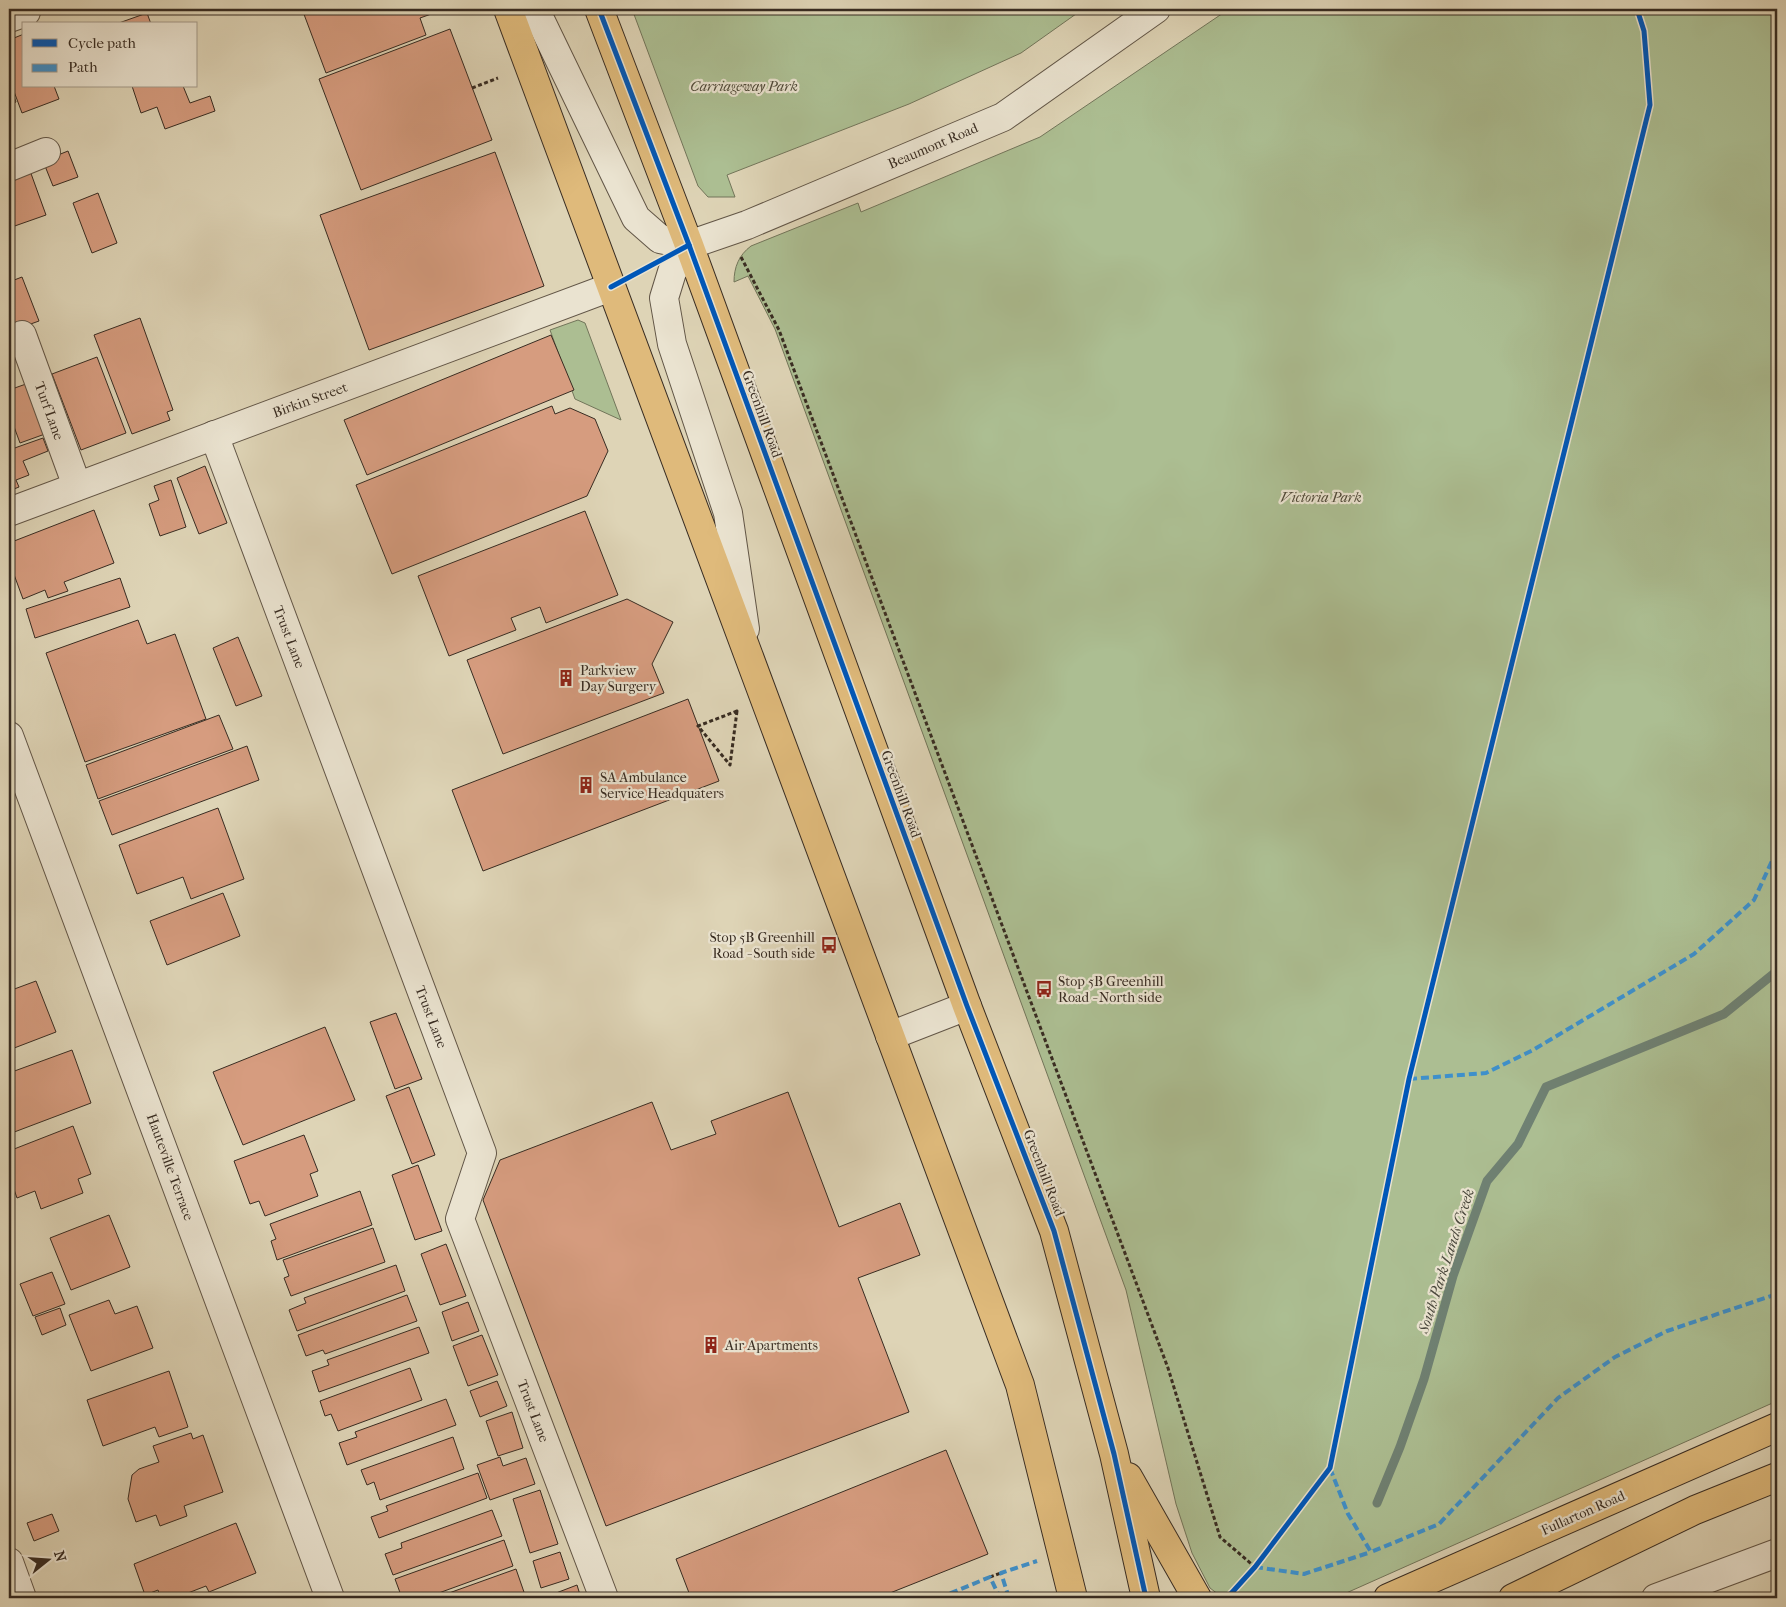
<svg xmlns="http://www.w3.org/2000/svg" width="1786" height="1607" viewBox="0 0 1786 1607" font-family="'IM FELL French Canon',serif">
  <style>
    .green { fill: #acbe92; stroke: #72755a }
    .lines { fill: none; stroke-linecap: round; stroke-linejoin: round }
    .stream { stroke: #6f8173; stroke-width: 9 }
    .building { fill: #d69c7f; stroke: #382c22 }
    .minor-casing { stroke: #625647; stroke-width: 30 }
    .highway-casing { stroke: #382c22; stroke-width: 30 }
    .path { stroke: #382c22; stroke-width: 3; stroke-dasharray: 4 2.5; stroke-linecap: butt }
    .minor { stroke: #eae3d0; stroke-width: 28 }
    .highway { stroke: #dfba7b; stroke-width: 28 }
    .quiet { stroke: #3e90cb; stroke-width: 4; stroke-dasharray: 8 4; stroke-linecap: butt }
    .cycleway-casing { stroke: #eae3d0; stroke-width: 8 }
    .cycleway { stroke: #0057b8; stroke-width: 5 }
    .labels { text-anchor: middle; dominant-baseline: central; stroke-width: 4.5; stroke-linejoin: round; paint-order: stroke }
    .park-label { font-size: 14px; font-style: italic; fill: #4f4938; stroke: #eae3d0 }
    .street-label { font-size: 14px; fill: #382c22; stroke: #eae3d0 }
    .poi-label { font-size: 14px; fill: #382c22; stroke: #eae3d0; text-anchor: start }
    .water-label { font-size: 15px; font-style: italic; fill: #4a483d; stroke: #eae3d0 }
  </style>
  <rect width="100%" height="100%" fill="#ded4b6"/>
  <filter id="stains"><feTurbulence type="fractalNoise" baseFrequency=".004" numOctaves="4"/><feColorMatrix values="0 0 0 0 .2 0 0 0 0 .09 0 0 0 0 .02 0 0 0 .5 -.17"/></filter>
  <radialGradient id="worn" r=".72"><stop offset=".6" stop-color="#630" stop-opacity="0"/><stop offset="1" stop-color="#630" stop-opacity=".3"/></radialGradient>
  <!-- green -->
  <g class="green">
    <polygon points="632,9 1083,9 1021,53 909,104 727,175 735,197 708,197 698,186"/>
    <path d="M1229 9H1777V1401L1335 1598H1223L1210 1588 1192 1553 1176 1504 1126 1290 775 329 748 276 734 282C734 267 739 255 751 246L858 203 861 212 1040 137Z"/>
    <polygon points="578,320 585,323 621,420 575,399 550,330"/>
  </g>
  <g class="lines">
    <!-- stream -->
    <polyline class="stream" points="1377,1503 1400,1447 1424,1379 1453,1276 1487,1181 1518,1144 1546,1087 1724,1014 1777,971"/>
  </g>
  <!-- building -->
  <g class="building">
    <polygon points="302,9 435,9 434,13 420,18 426,35 326,73"/>
    <polygon points="147,13 151,24 116,24"/>
    <polygon points="450,29 492,140 361,190 319,79"/>
    <polygon points="24,34 24,86 54,86 59,99 22,113 9,78 9,40"/>
    <polygon points="9,83 16,102 9,105"/>
    <polygon points="132,86 183,86 190,103 210,96 215,111 165,129 157,107 141,113"/>
    <polygon points="68,151 78,177 53,186 43,161"/>
    <polygon points="495,152 544,286 369,350 320,215"/>
    <polygon points="29,168 46,215 9,228 9,175"/>
    <polygon points="98,193 117,243 92,253 73,203"/>
    <polygon points="22,277 39,321 14,330 9,316 9,282"/>
    <polygon points="140,318 173,410 167,412 170,420 132,434 94,335"/>
    <polygon points="551,335 574,390 367,475 344,420"/>
    <polygon points="97,357 126,433 81,450 52,374"/>
    <polygon points="26,384 45,434 20,443 9,413 9,390"/>
    <polygon points="552,406 555,414 570,408 595,419 608,451 587,496 392,574 356,485"/>
    <polygon points="43,438 48,451 23,461 29,475 16,480 19,487 9,491 9,450"/>
    <polygon points="205,466 227,523 199,534 177,478"/>
    <polygon points="171,480 186,527 160,536 149,504 159,500 154,486"/>
    <polygon points="94,510 114,563 64,582 68,591 48,598 45,590 23,599 9,561 9,543"/>
    <polygon points="585,511 618,595 546,623 540,607 511,618 516,630 449,656 418,576"/>
    <polygon points="120,578 130,607 35,638 26,609"/>
    <polygon points="627,599 673,622 652,664 664,693 503,754 467,660"/>
    <polygon points="138,620 147,644 175,634 206,719 85,762 46,653"/>
    <polygon points="238,637 262,696 236,706 213,648"/>
    <polygon points="688,699 719,781 483,871 452,790"/>
    <polygon points="219,715 233,749 98,799 86,765"/>
    <polygon points="247,746 259,780 112,835 99,801"/>
    <polygon points="218,808 244,879 191,899 183,877 137,894 119,845"/>
    <polygon points="223,893 240,936 167,965 150,921"/>
    <polygon points="36,981 56,1032 9,1050 9,1004 12,1003 9,991"/>
    <polygon points="396,1013 422,1079 395,1089 370,1022"/>
    <polygon points="325,1027 355,1100 243,1145 213,1072"/>
    <polygon points="72,1050 91,1103 9,1134 9,1073"/>
    <polygon points="409,1087 435,1155 412,1164 386,1096"/>
    <polygon points="788,1092 839,1227 900,1203 920,1255 858,1278 909,1412 606,1526 483,1200 500,1160 652,1102 671,1150 716,1134 711,1121"/>
    <polygon points="73,1126 91,1174 78,1179 83,1193 41,1209 35,1191 17,1198 9,1175 9,1151"/>
    <polygon points="304,1135 318,1171 310,1174 318,1196 265,1216 259,1201 250,1204 234,1161"/>
    <polygon points="418,1165 442,1231 415,1240 392,1175"/>
    <polygon points="360,1191 372,1225 277,1260 271,1241 276,1239 270,1224"/>
    <polygon points="109,1215 130,1267 71,1290 50,1238"/>
    <polygon points="373,1228 385,1262 291,1296 284,1278 289,1276 283,1260"/>
    <polygon points="446,1244 466,1296 440,1305 421,1254"/>
    <polygon points="396,1265 405,1291 297,1331 289,1310 306,1303 304,1298"/>
    <polygon points="52,1272 65,1304 33,1316 20,1284"/>
    <polygon points="407,1295 417,1321 325,1354 323,1350 306,1356 298,1335"/>
    <polygon points="109,1300 115,1314 137,1306 153,1348 91,1371 69,1315"/>
    <polygon points="468,1302 479,1331 452,1341 442,1312"/>
    <polygon points="60,1308 66,1325 42,1335 35,1317"/>
    <polygon points="419,1327 429,1353 319,1392 312,1371 329,1365 327,1360"/>
    <polygon points="482,1335 498,1375 468,1386 453,1346"/>
    <polygon points="410,1368 422,1400 338,1431 331,1414 325,1416 320,1401"/>
    <polygon points="169,1371 188,1427 159,1437 155,1427 103,1446 87,1400"/>
    <polygon points="497,1381 507,1406 480,1417 470,1391"/>
    <polygon points="446,1399 456,1425 347,1465 339,1443 357,1437 355,1432"/>
    <polygon points="512,1412 523,1448 498,1456 486,1421"/>
    <polygon points="191,1433 193,1439 203,1435 223,1492 184,1506 187,1516 160,1526 156,1515 136,1522 128,1499 132,1475 139,1469 159,1462 153,1446"/>
    <polygon points="453,1437 464,1469 380,1500 374,1482 367,1485 361,1470"/>
    <polygon points="946,1450 988,1554 890,1593 892,1598 691,1598 676,1559"/>
    <polygon points="500,1457 503,1466 526,1458 535,1484 490,1500 477,1465"/>
    <polygon points="478,1473 487,1498 379,1538 371,1517 388,1511 386,1506"/>
    <polygon points="540,1490 558,1544 530,1553 513,1499"/>
    <polygon points="492,1510 502,1536 393,1575 385,1554 402,1548 401,1543"/>
    <polygon points="52,1514 59,1531 34,1541 27,1523"/>
    <polygon points="236,1523 256,1573 209,1592 206,1586 175,1598 161,1598 158,1590 145,1595 134,1564"/>
    <polygon points="504,1540 513,1566 425,1598 421,1598 420,1594 402,1598 395,1579"/>
    <polygon points="560,1552 569,1579 541,1588 533,1561"/>
    <polygon points="516,1569 525,1595 517,1598 435,1598"/>
    <polygon points="577,1585 581,1598 543,1598"/>
  </g>
  <g class="lines">
    <!-- minor casing -->
    <g class="minor-casing">
      <g id="minor">
        <polyline points="535,9 636,218 660,239 689,245"/>
        <polyline points="9,18 26,12"/>
        <polyline points="9,167 46,152"/>
        <polyline points="689,245 747,225 1003,117 1156,9"/>
        <polyline points="689,245 672,272 664,298 672,344 728,513 745,629"/>
        <polyline points="22,335 77,486"/>
        <polyline points="214,435 482,1153 460,1219 604,1598"/>
        <polyline points="9,512 611,287"/>
        <polyline points="9,736 330,1598"/>
        <polyline points="890,1036 967,1006"/>
        <polyline points="9,1562 22,1598"/>
        <polyline points="1656,1598 1777,1553"/>
      </g>
    </g>
    <!-- highway casing -->
    <g class="highway-casing">
      <g id="highway">
        <polyline points="508,9 1020,1385 1073,1598"/>
        <polyline points="599,9 689,245 967,1006 1054,1231 1114,1454 1146,1598"/>
        <polyline points="1128,1477 1197,1598"/>
        <polyline points="1388,1598 1777,1427"/>
        <polyline points="1513,1598 1695,1510 1777,1477"/>
      </g>
    </g>
    <!-- path -->
    <g class="path">
      <polyline points="472,88 498,78"/>
      <polyline points="741,257 779,330 1168,1368 1220,1537 1255,1567"/>
      <polygon points="737,711 730,765 698,726"/>
      <polyline points="990,1577 1001,1573"/>
    </g>
    <!-- minor -->
    <use href="#minor" class="minor"/>
    <!-- highway -->
    <use href="#highway" class="highway"/>
    <!-- quiet -->
    <g class="quiet">
      <polyline points="1409,1079 1486,1073 1533,1050 1694,954 1754,900 1777,850"/>
      <polyline points="1330,1468 1348,1514 1371,1552 1439,1524 1558,1398 1615,1357 1667,1331 1777,1294"/>
      <polyline points="1255,1567 1304,1574 1371,1552"/>
      <polyline points="939,1598 990,1577 1000,1598"/>
      <polyline points="1009,1598 1001,1573 1037,1561"/>
    </g>
    <!-- cycleway casing -->
    <g class="cycleway-casing">
      <g id="cycleway">
        <polyline points="599,9 689,245 967,1006 1054,1231 1114,1454 1146,1598"/>
        <polyline points="611,287 689,245"/>
        <polyline points="1227,1598 1255,1567 1330,1468 1409,1079 1650,105 1644,31 1637,9"/>
      </g>
    </g>
    <!-- cycleway -->
    <use href="#cycleway" class="cycleway"/>
  </g>
  <!-- icons -->
  <defs>
    <g id="building-bare" transform="scale(1.35)"><path d="M-4-6H4V6H1V3H-1V6H-4ZM-2.5-4.3h1.7v1.8h-1.7ZM.8-4.3h1.7v1.8H.8ZM-2.5-1h1.7V.8h-1.7ZM.8-1h1.7V.8H.8Z" fill="#8f2418" stroke="#eae3d0" stroke-width="2.5" paint-order="stroke"/></g>
    <g id="bus-bare" transform="scale(1.35)"><path d="M-5-6H5V4H4V6H2V4H-2V6H-4V4H-5ZM-3.5-4V0h7V-4ZM-3.5 1.2v1.5H-2V1.2ZM2 1.2v1.5H3.5V1.2Z" fill="#8f2418" stroke="#eae3d0" stroke-width="2.5" paint-order="stroke"/></g>
  </defs>
  <g fill-rule="evenodd">
    <use href="#building-bare" x="566" y="678"/>
    <use href="#building-bare" x="586" y="785"/>
    <use href="#bus-bare" x="829" y="945"/>
    <use href="#bus-bare" x="1044" y="989"/>
    <use href="#building-bare" x="711" y="1345"/>
  </g>
  <g class="labels">
    <!-- park labels -->
    <g class="park-label">
      <text x="744" y="86">Carriageway Park</text>
      <text x="1321" y="497">Victoria Park</text>
    </g>
    <!-- street labels -->
    <g class="street-label">
      <text transform="translate(933 146) rotate(-23)">Beaumont Road</text>
      <text transform="translate(310 400) rotate(-20)">Birkin Street</text>
      <text transform="translate(49 411) rotate(70)">Turf Lane</text>
      <text transform="translate(762 414) rotate(70)">Greenhill Road</text>
      <text transform="translate(289 637) rotate(69)">Trust Lane</text>
      <text transform="translate(901 794) rotate(70)">Greenhill Road</text>
      <text transform="translate(431 1017) rotate(69)">Trust Lane</text>
      <text transform="translate(170 1167) rotate(70)">Hauteville Terrace</text>
      <text transform="translate(1044 1173) rotate(69)">Greenhill Road</text>
      <text transform="translate(533 1411) rotate(69)">Trust Lane</text>
      <text transform="translate(1583 1513) rotate(-24)">Fullarton Road</text>
    </g>
    <!-- poi labels -->
    <g class="poi-label">
      <text x="580" y="670">Parkview<tspan x="580" dy="16">Day Surgery</tspan></text>
      <text x="600" y="777">SA Ambulance<tspan x="600" dy="16">Service Headquaters</tspan></text>
      <text x="815" y="937" text-anchor="end">Stop 5B Greenhill<tspan x="815" dy="16">Road - South side</tspan></text>
      <text x="1058" y="981">Stop 5B Greenhill<tspan x="1058" dy="16">Road - North side</tspan></text>
      <text x="725" y="1345">Air Apartments</text>
    </g>
    <!-- water labels -->
    <g class="water-label">
      <text transform="translate(1446 1261) rotate(-72)">South Park Lands Creek</text>
    </g>
  </g>
  <!-- margin -->
  <rect width="1786" height="1607" fill="none" stroke="#ded4b6" stroke-width="30"/>
  <rect x="10" y="10" width="1766" height="1587" fill="none" stroke="#382c22" stroke-width="2.5"/>
  <rect x="15" y="15" width="1756" height="1577" fill="none" stroke="#382c22"/>
  <!-- legend -->
  <rect x="22" y="22" width="175" height="65" fill="#eae3d0" stroke="#a39a8a"/>
  <rect x="32" y="39" width="25" height="8" fill="#0057b8" stroke="#a39a8a"/>
  <text x="68" y="48" font-size="15" fill="#382c22">Cycle path</text>
  <rect x="32" y="64" width="25" height="8" fill="#3e90cb" stroke="#a39a8a"/>
  <text x="68" y="72" font-size="15" fill="#382c22">Path</text>
  <!-- north arrow -->
  <g transform="translate(48 1560) rotate(73)" stroke="#eae3d0" stroke-width="4" paint-order="stroke">
  <path d="M0-4L9 19L0 12L-9 19Z" fill="#382c22"/>
  <text y="-8" font-size="14" font-weight="bold" text-anchor="middle" fill="#382c22">N</text>
  </g>
  <rect width="100%" height="100%" filter="url(#stains)"/>
  <rect width="100%" height="100%" fill="url(#worn)"/>
</svg>
